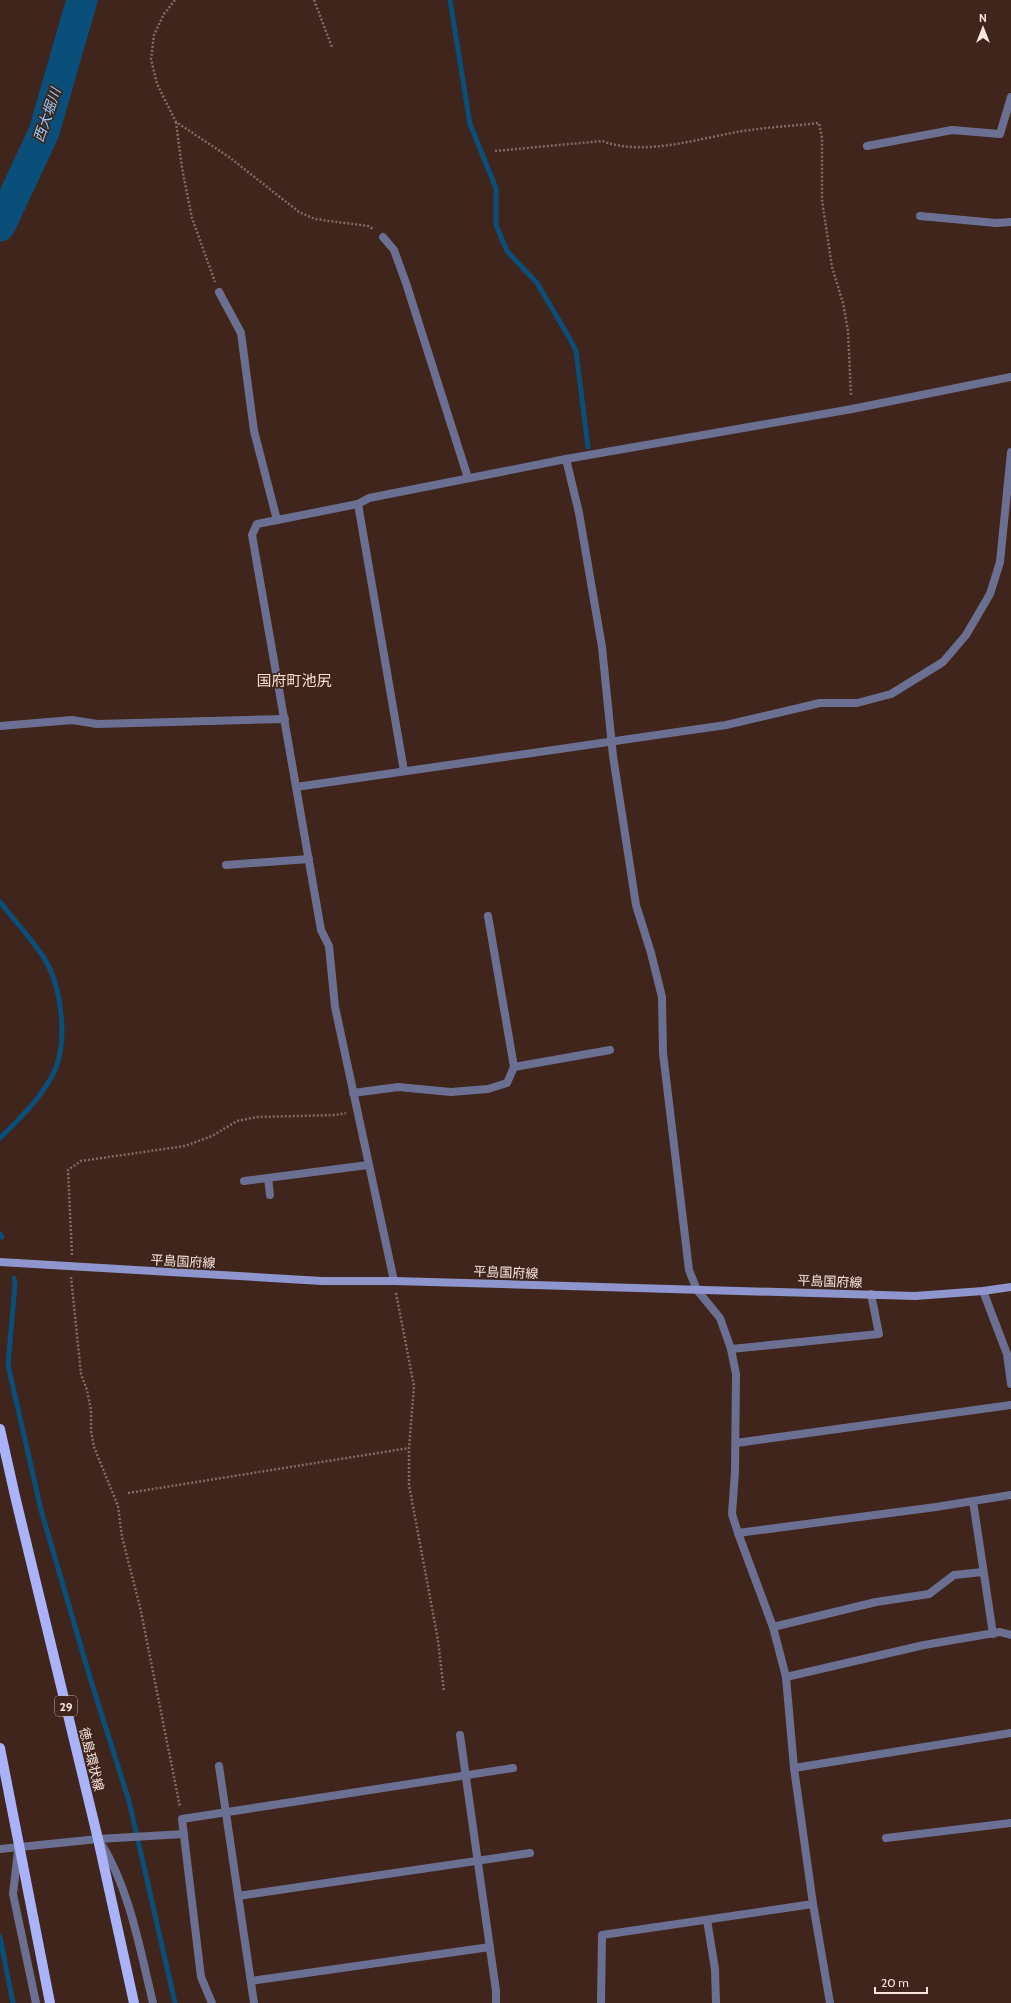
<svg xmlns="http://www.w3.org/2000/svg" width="1011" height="2003" viewBox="0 0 1011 2003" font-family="Cabin,'Noto Sans JP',sans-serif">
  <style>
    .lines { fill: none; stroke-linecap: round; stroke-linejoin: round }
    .stream { stroke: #0a4e7a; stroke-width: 5 }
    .river { stroke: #0a4e7a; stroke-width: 31 }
    .path { stroke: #826b62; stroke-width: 2.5; stroke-dasharray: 2 2; stroke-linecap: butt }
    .minor { stroke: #6b7092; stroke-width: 8 }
    .secondary { stroke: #8e96cd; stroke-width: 8 }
    .primary { stroke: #aab3fa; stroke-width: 10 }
    .labels { text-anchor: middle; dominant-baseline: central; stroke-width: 3.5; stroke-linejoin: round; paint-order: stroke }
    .shield { fill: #3f251b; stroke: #c0aca4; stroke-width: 1 }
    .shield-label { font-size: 12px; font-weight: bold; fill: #f8e6df }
    .street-label { font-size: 13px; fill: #f8e6df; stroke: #3f251b }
    .water-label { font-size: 14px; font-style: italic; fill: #93cdfd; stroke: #3f251b }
    .quarter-label { font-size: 15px; fill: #faddd2; stroke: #3f251b }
  </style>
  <rect width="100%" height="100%" fill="#3f251b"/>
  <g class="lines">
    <!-- stream -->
    <g class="stream">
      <polyline points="450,0 470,124 496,188 496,225 507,251 537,283 570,339 576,351 588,447"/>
      <path d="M0 902C14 920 29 936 42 955 62 984 70 1046 51 1078 38 1101 19 1119 0 1138"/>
      <polyline points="0,1234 2,1237"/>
      <polyline points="14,1278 15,1285 8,1365 41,1510 91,1681 129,1801 175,2003"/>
      <polyline points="0,1937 13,2003"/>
    </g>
    <!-- river -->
    <polyline class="river" points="0,226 44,132 82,0"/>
    <!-- path -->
    <g class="path">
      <polyline points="175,0 164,14 154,35 151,59 157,84 176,122 229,157 299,212 315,219 368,226 373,229"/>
      <polyline points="314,0 332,47"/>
      <polyline points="176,122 182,168 192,218 215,282"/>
      <path d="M495 151 602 141C646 157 699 138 743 131 768 127 793 126 819 123L822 138V200L832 267 843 303 848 331 851 396"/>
      <polyline points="72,1255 68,1170 81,1161 185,1146 212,1136 237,1121 257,1117 336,1115 346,1113"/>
      <polyline points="71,1277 81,1374 87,1390 91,1410 91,1431 94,1447 118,1506 122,1537 140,1607 180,1807"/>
      <polyline points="396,1293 414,1386 409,1448 409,1485 438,1640 444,1692"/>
      <polyline points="128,1493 409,1448"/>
    </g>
    <!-- minor -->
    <g class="minor">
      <polyline points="867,146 952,130 1000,134 1011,97"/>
      <polyline points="920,216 996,223 1011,222"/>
      <polyline points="383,237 394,250 406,283 468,478"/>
      <polyline points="219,292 241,333 254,431 277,520"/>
      <polyline points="566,459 579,513 602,647 613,756 636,905 651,953 662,997 663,1053 689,1270 697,1290 720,1318 731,1349 736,1374 735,1472 732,1514 738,1533 773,1627 786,1677 794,1768 813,1904 830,2003"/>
      <polyline points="358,504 404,771"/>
      <polyline points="0,726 72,720 97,724 285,719"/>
      <polyline points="296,787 726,725 820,703 857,703 891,694 943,662 966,635 990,594 1000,562 1011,452"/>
      <polyline points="226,865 309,859"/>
      <polyline points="514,1067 610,1050"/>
      <polyline points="353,1093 398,1087 451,1092 488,1089 507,1083 514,1067 488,916"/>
      <polyline points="268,1178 270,1195"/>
      <polyline points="244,1181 368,1165"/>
      <polyline points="394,1281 335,1007 329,946 321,930 252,535 257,524 358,504 369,498 566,459 852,409 1011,377"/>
      <polyline points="983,1291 1007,1354 1011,1384"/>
      <polyline points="731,1349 879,1334 871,1294"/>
      <polyline points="736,1443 1011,1405"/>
      <polyline points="973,1501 993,1634"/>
      <polyline points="738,1533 936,1507 1011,1495"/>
      <polyline points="773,1627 876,1602 929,1594 954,1575 983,1572"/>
      <polyline points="786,1677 924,1645 1000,1632 1011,1635"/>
      <polyline points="460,1735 496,1991 496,2003"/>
      <polyline points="219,1766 254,2003"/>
      <polyline points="794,1768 1011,1733"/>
      <polyline points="886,1838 1011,1823"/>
      <path d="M101 1843C130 1890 140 1950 153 2003"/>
      <polyline points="0,1849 98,1839 184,1834"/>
      <polyline points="18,1851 13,1894 36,2003"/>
      <polyline points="238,1896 530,1853"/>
      <polyline points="707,1920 715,1969 716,2003"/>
      <polyline points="251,1981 490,1947"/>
      <polyline points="212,2003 201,1977 182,1819 513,1768"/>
      <polyline points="601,2003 602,1935 813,1904"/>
    </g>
    <!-- secondary -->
    <polyline class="secondary" points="0,1262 322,1281 394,1281 915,1296 983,1291 1011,1287"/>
    <!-- primary -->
    <g class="primary">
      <polyline points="0,1429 15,1496 98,1839 134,2003"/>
      <polyline points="0,1748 50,2003"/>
    </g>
  </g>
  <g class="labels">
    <!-- shield labels -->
    <rect class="shield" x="55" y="1696" width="22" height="20" rx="3"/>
    <g class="shield-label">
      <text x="66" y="1706">29</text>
    </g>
    <!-- street labels -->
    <g class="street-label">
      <text transform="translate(183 1261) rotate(3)">平島国府線</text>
      <text transform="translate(506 1272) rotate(2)">平島国府線</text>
      <text transform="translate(830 1281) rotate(2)">平島国府線</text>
      <text transform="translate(92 1759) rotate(76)">徳島環状線</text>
    </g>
    <!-- water labels -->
    <g class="water-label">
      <text transform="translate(47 115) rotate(-71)">西大堀川</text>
    </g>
    <!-- quarter labels -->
    <g class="quarter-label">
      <text x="294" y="681">国府町池尻</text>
    </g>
  </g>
  <!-- north arrow -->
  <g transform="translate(983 28)" stroke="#3f251b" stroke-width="3" paint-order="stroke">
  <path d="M0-3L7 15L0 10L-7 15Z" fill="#f8e6df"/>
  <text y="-6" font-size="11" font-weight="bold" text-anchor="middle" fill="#f8e6df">N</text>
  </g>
  <!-- scale -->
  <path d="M875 1987v6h52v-6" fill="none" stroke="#f8e6df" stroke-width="2"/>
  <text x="881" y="1987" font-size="12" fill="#f8e6df" stroke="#3f251b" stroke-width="3" paint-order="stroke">20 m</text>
</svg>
